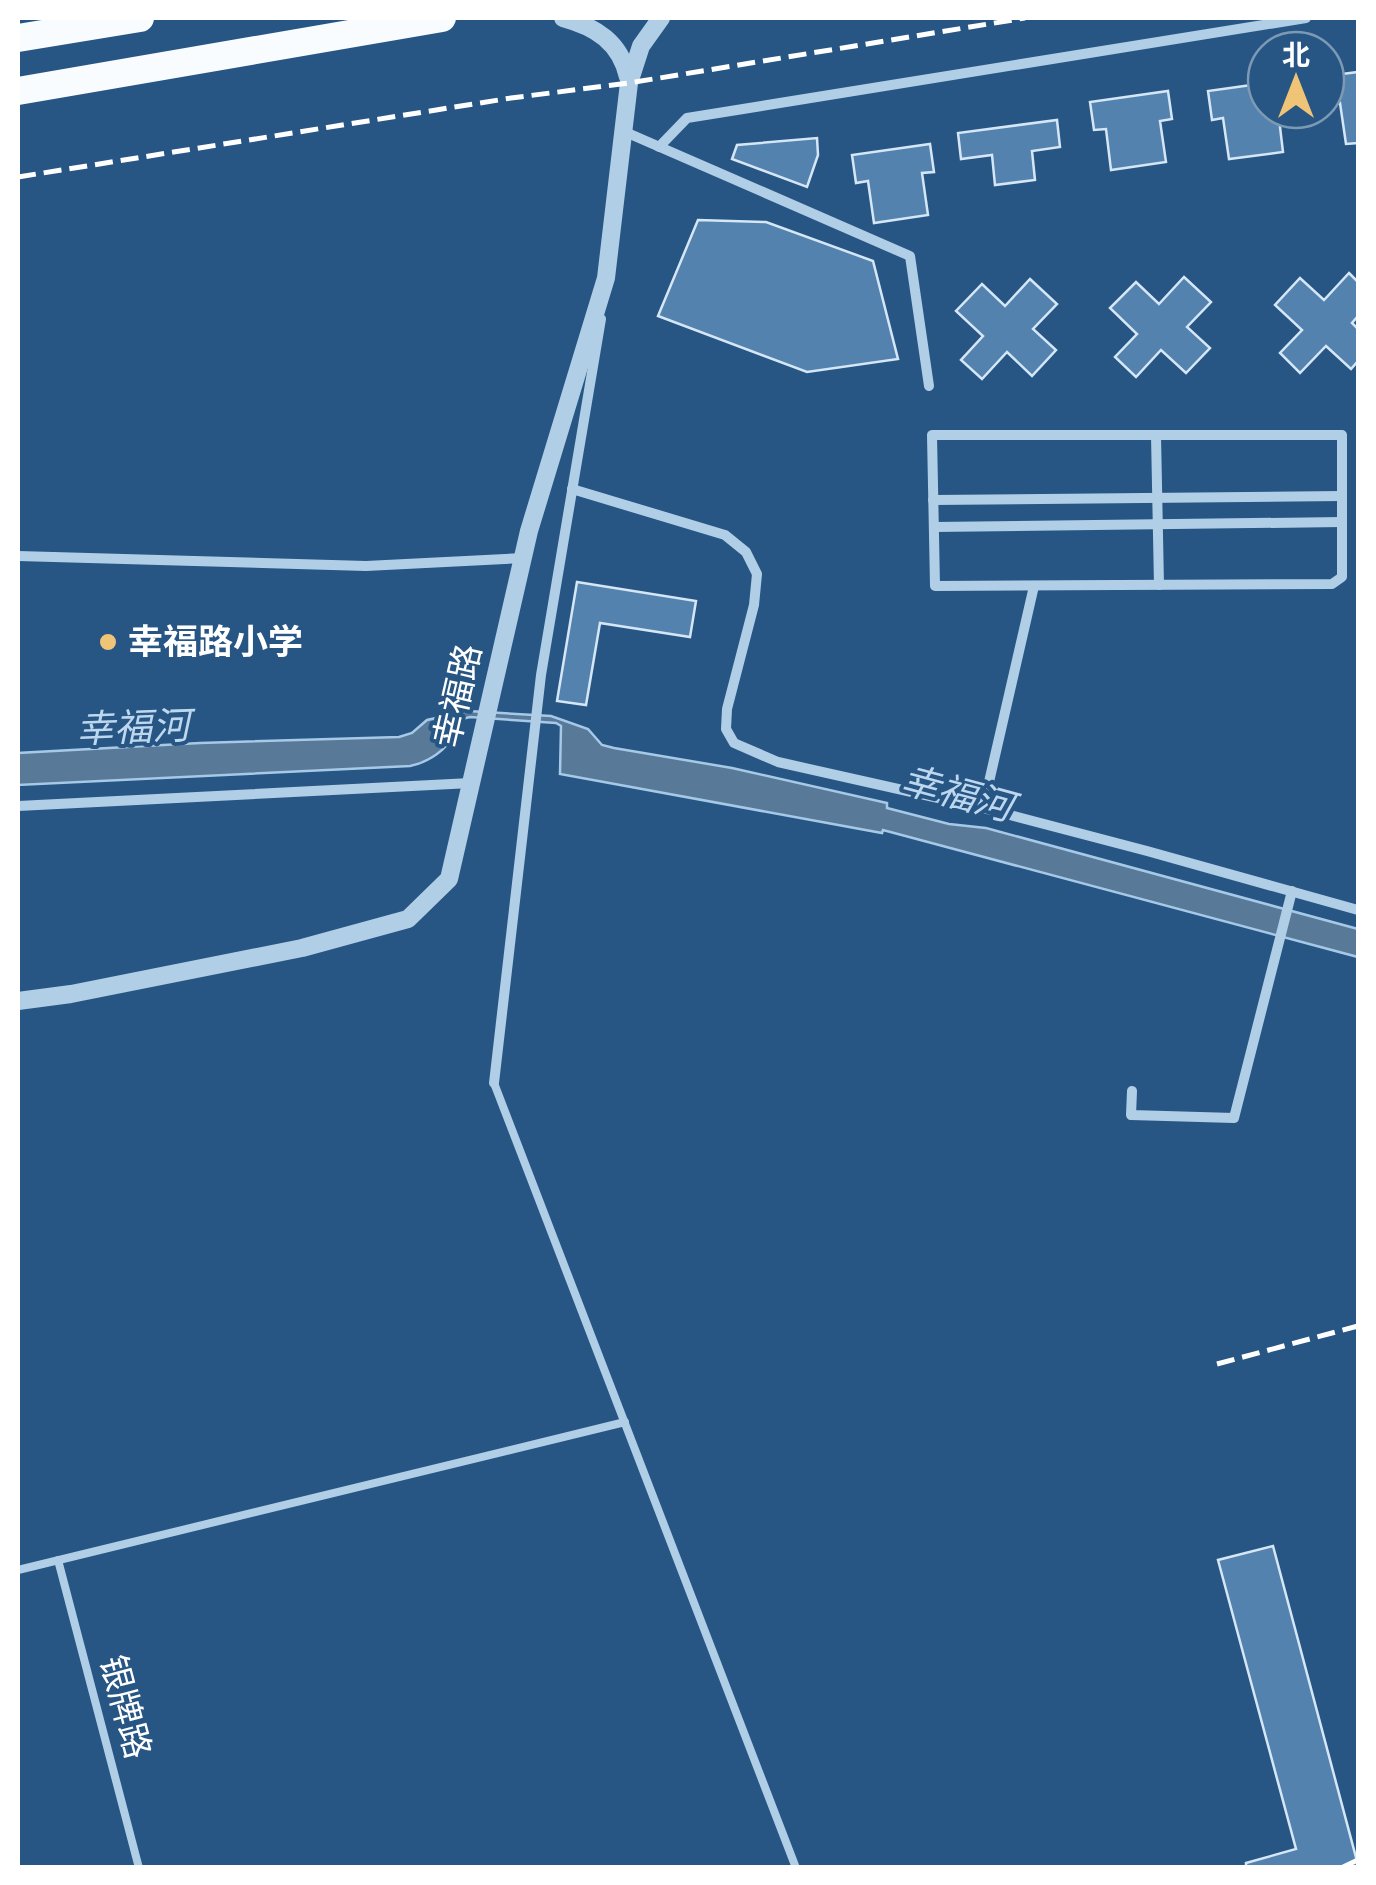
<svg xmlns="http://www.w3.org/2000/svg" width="1376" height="1885" viewBox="0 0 1376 1885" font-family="Signika,'Noto Sans SC',sans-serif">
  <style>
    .water { fill: #597999; stroke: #a6c9e8; stroke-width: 2.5 }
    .building { fill: #5482ae; stroke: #d5e6f6; stroke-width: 2.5 }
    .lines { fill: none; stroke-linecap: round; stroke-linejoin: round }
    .service { stroke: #b1cee7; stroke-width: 8 }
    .minor { stroke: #b1cee7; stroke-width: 10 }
    .tertiary { stroke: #b1cee7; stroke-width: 18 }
    .trunk { stroke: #f9fcfe; stroke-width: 28 }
    .rail { stroke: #fff; stroke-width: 5; stroke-dasharray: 18 8; stroke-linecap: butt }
    .poi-dot { fill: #efc477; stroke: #275684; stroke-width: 4 }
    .labels { text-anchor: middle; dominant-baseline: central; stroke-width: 8; stroke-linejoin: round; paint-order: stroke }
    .poi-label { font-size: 35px; font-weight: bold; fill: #fff; stroke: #275684; text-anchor: start }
    .street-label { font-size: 35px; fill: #fff; stroke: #275684 }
    .water-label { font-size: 38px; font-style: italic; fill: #bdd7ef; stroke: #275684 }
  </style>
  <rect width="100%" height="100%" fill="#275684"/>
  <!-- water -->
  <path class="water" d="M468 711 551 716 588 729 602 745 614 748 732 768 887 803V808L949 824 986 828 1358 929V957L883 830 882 833 560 774 561 726 556 723 470 717 462 719C455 743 434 761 410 766L18 785V753L200 743 399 737 412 733 427 720Z"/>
  <!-- building -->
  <g class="building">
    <polygon points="1358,72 1358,143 1346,144 1340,103 1329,105 1326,76"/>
    <polygon points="1266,83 1266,110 1278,110 1283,152 1229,159 1223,118 1212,120 1208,91"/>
    <polygon points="1168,91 1172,119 1160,121 1166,162 1111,170 1106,129 1094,130 1090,102"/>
    <polygon points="1057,120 1060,147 1032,151 1035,180 995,185 992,155 961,159 958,133"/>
    <polygon points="817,138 818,155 807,187 732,159 737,145"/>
    <polygon points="930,144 934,172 922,173 928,215 874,223 868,181 856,183 852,155"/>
    <polygon points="698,220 766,222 873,261 898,359 807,372 658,316"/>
    <polygon points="1349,273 1358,282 1358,316 1352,323 1358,329 1358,361 1351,369 1326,346 1300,373 1280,353 1302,330 1275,305 1300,278 1324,300"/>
    <polygon points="1184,277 1211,302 1187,327 1210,348 1186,373 1161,350 1136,377 1115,357 1137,334 1110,308 1136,282 1159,304"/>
    <polygon points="1030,279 1057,304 1033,329 1056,350 1032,376 1007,352 982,379 961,360 983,336 956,311 982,284 1005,306"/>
    <polygon points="577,582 696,601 690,637 600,623 586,705 557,701"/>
    <polygon points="1273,1546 1358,1865 1358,1868 1246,1868 1246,1863 1296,1849 1218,1560"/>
  </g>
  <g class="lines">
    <!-- service -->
    <g class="service">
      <polyline points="494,1083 796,1868"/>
      <polyline points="58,1560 139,1868"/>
      <polyline points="18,1570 625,1422"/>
    </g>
    <!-- minor -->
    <g class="minor">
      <polyline points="623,131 910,256 929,386"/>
      <polyline points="659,147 687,118 1306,18"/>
      <polygon points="932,435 1342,435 1342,577 1332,584 935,586"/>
      <polyline points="1156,435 1159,585"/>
      <polyline points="572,489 725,535 746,552 757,574 754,605 727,709 726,729 734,743 778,762 983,808 1147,851 1358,910"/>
      <polyline points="933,500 1342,496"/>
      <polyline points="934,527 1342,522"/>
      <polyline points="18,556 366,566 523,558"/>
      <polyline points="18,806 471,783"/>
      <polyline points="983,808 1034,586"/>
      <polyline points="494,1083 541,675 601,319"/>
      <polyline points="1132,1091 1131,1115 1234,1118 1292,891"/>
    </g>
    <!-- tertiary -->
    <g class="tertiary">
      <path d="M563 18C596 27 620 42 628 77"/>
      <polyline points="18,1001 71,994 302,948 408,919 449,879 529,531 606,278 629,83 641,46 661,18"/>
    </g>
    <!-- trunk -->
    <g class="trunk">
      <polyline points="18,38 140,18"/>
      <polyline points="18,91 442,18"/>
    </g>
    <!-- rail -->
    <g class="rail">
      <polyline points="18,177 511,98 629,83 1025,18"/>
      <polyline points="1217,1364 1358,1326"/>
      <polyline points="1341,1868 1358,1860"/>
    </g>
  </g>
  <!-- markers -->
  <circle class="poi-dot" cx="108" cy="642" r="10"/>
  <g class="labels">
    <!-- poi labels -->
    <g class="poi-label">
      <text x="128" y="642">幸福路小学</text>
    </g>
    <!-- street labels -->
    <g class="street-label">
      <text transform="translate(458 696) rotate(-77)">幸福路</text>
      <text transform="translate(125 1707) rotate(75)">银牌路</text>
    </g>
    <!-- water labels -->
    <g class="water-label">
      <text transform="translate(133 728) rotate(-2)">幸福河</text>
      <text transform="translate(957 794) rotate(15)">幸福河</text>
    </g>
  </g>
  <!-- border -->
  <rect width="1376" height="1885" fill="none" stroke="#ffffff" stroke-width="40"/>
  <!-- north arrow -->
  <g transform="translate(1296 80)"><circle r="48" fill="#275684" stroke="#7d9ab5" stroke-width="2.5"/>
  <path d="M0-8L18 38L0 25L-18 38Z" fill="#efc477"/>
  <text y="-15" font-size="28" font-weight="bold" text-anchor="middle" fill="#ffffff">北</text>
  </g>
</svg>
